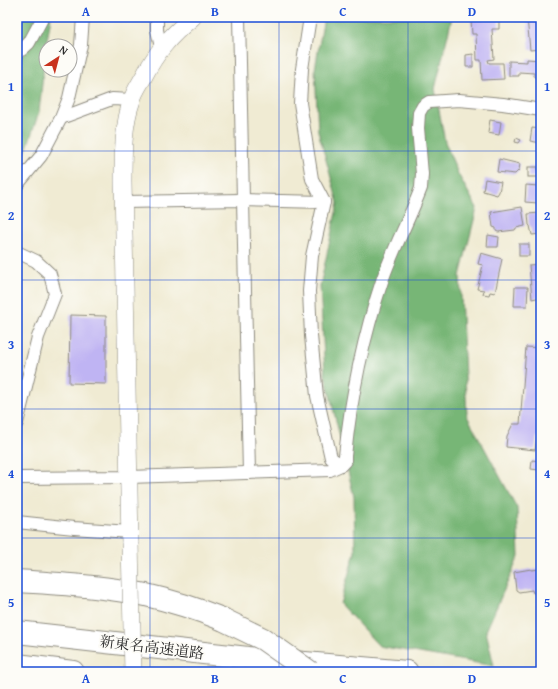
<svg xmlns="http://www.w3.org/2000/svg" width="558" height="689" viewBox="0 0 558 689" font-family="'Gentium Book Plus','Noto Serif JP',serif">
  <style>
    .forest { fill: #77b676; stroke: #517050 }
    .building { fill: #bfb4f3 }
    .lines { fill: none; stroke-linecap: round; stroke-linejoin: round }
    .street-casing { stroke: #8e8b7f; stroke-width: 14 }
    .secondary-casing { stroke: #8e8b7f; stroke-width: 18 }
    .highway-casing { stroke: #8e8b7f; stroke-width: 24 }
    .street { stroke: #fff; stroke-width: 12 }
    .secondary { stroke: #fff; stroke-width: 17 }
    .highway { stroke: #fff; stroke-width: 22 }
    .secondary-bridge-casing { stroke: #8e8b7f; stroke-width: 18; stroke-linecap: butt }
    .highway-bridge-casing { stroke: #8e8b7f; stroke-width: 24; stroke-linecap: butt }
    .secondary-bridge { stroke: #fff; stroke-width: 17 }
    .highway-bridge { stroke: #fff; stroke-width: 22 }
    .grid { fill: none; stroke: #1d4ed8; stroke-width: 1; stroke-opacity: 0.55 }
    .labels { text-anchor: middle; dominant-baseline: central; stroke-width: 4; stroke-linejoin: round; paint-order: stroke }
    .street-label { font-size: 15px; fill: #2b2b2b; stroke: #fdfcf7 }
    .neatline { fill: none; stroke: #1d4ed8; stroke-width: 1.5 }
    .grid-label { font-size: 13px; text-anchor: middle; font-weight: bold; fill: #1d4ed8 }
  </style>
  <rect width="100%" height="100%" fill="#fdfcf7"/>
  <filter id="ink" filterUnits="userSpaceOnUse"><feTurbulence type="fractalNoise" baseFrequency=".025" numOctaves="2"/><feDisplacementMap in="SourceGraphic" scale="8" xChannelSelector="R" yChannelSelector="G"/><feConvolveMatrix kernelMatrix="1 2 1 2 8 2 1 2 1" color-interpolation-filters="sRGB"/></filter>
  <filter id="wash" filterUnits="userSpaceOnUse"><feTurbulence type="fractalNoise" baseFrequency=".012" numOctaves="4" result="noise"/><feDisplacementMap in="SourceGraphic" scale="16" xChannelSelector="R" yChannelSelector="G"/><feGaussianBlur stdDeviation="0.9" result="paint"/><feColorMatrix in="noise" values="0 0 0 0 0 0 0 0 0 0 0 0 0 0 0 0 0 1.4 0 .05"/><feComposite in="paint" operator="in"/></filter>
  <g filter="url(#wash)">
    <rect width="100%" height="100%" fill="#f0ebd3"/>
    <!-- forest -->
    <g class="forest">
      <polygon points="17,17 51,17 46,46 39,112 17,177"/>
      <polygon points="324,17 452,17 435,89 445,142 458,174 477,208 460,276 467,416 517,508 519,556 486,631 494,666 379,646 340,604 355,552 354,497 325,374 320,286 338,203 318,131 315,69"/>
    </g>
    <g id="blocks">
      <!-- building -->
      <g class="building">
        <polygon points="527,17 538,17 541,49 530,50"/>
        <polygon points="499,19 499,29 492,29 494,59 488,60 489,63 503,63 504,79 482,80 481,60 477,60 476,34 472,34 471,20"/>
        <polygon points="473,54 473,67 466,67 466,55"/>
        <polygon points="527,59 541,60 541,77 534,77 534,73 519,72 519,76 509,76 509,61 527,62"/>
        <polygon points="490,120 501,122 499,135 488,133"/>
        <polygon points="532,128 541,129 541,143 530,141"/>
        <polygon points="516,138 521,140 519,143 515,142"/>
        <polygon points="499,159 520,164 519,170 515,174 497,172"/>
        <rect x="528" y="167" width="10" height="10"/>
        <polygon points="485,179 501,182 499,192 497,195 483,191"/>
        <polygon points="526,185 538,186 538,203 525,202"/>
        <polygon points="522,207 525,226 516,228 515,230 498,232 496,231 496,228 493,227 491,212"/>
        <polygon points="540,213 541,234 532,235 530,226 529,225 528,214"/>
        <polygon points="488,235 499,237 498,247 487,247"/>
        <rect x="519" y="244" width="10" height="12"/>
        <polygon points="481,253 502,259 495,293 490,292 489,295 483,294 484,290 477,289 483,265 478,264"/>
        <polygon points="541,264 541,297 532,299 529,265"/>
        <polygon points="515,287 528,287 527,306 514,306"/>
        <polygon points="70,315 106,316 106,384 69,383"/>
        <polygon points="526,347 541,348 541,437 537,437 535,450 506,447 507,436 513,424 520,424"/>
        <polygon points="532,460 540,461 539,470 531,469"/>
        <polygon points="531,569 531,570 541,569 541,592 533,593 532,590 519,592 516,590 514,572"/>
      </g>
    </g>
  </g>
  <g filter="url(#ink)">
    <use href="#blocks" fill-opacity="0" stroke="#8e8b7f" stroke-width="1"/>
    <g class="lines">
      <!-- street casing -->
      <g class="street-casing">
        <g id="street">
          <polyline points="157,17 157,30 161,47"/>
          <polyline points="239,17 249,473"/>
          <polyline points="310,17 302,69 300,103 312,179 324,202 312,256 309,291 311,336 317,396 331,458 341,465"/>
          <polyline points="17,54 29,43 43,17"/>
          <polyline points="61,118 112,99 132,100"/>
          <polyline points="17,185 41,156 61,118 69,98 81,45 83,17"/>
          <polyline points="124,202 242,200 324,202"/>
          <polyline points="17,252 36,261 50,274 55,294 38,337 17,423"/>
          <path d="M17 478 129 477 330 470 341 465 345 461V456C351 395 364 335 383 278 394 247 410 218 421 188L422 174 418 128 419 113 423 106 429 102 459 100 503 104 541 110"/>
          <polyline points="17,522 74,528 129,532"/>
        </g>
      </g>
      <!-- secondary casing -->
      <g class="secondary-casing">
        <path id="secondary" d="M130 543 123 182C123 156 123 124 132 100 134 92 139 85 143 78 157 51 170 36 193 17"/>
      </g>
      <!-- highway casing -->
      <g class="highway-casing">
        <g id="highway">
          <path d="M17 581C60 584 104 586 146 595 172 601 197 609 222 619"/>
          <polyline points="17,632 248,658 407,672"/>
          <polyline points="17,665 73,672"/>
        </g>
      </g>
      <!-- street -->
      <use href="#street" class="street"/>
      <!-- secondary -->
      <use href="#secondary" class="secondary"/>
      <!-- highway -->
      <use href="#highway" class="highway"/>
      <!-- secondary-bridge casing -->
      <g class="secondary-bridge-casing">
        <polyline id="secondary-bridge" points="130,543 133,672"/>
      </g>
      <!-- highway-bridge casing -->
      <g class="highway-bridge-casing">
        <polyline id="highway-bridge" points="222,619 263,639 310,672"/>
      </g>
      <!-- secondary-bridge -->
      <use href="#secondary-bridge" class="secondary-bridge"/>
      <!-- highway-bridge -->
      <use href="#highway-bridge" class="highway-bridge"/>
    </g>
  </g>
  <!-- grid -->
  <path class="grid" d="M150 17V672M279 17V672M408 17V672M17 151H541M17 280H541M17 409H541M17 538H541"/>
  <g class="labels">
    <!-- street labels -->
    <g class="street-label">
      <text transform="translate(152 647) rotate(7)">新東名高速道路</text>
    </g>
  </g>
  <!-- margin -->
  <rect width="558" height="689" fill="none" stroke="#fdfcf7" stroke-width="44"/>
  <!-- north arrow -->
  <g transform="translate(58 58) rotate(36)"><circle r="19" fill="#fdfcf7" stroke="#a9a8a5"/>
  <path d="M0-3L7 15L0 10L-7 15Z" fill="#c8321e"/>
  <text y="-6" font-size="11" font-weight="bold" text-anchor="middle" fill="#2b2b2b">N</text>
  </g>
  <rect x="22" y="22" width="514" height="645" class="neatline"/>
  <g class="grid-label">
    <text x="86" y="16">A</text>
    <text x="215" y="16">B</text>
    <text x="343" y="16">C</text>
    <text x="472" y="16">D</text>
    <text x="11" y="91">1</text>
    <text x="547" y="91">1</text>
    <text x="11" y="220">2</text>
    <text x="547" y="220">2</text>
    <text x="11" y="349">3</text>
    <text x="547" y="349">3</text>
    <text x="11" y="478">4</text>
    <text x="547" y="478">4</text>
    <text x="11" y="607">5</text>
    <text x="547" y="607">5</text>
    <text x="86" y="683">A</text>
    <text x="215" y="683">B</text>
    <text x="343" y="683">C</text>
    <text x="472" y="683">D</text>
  </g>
</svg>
